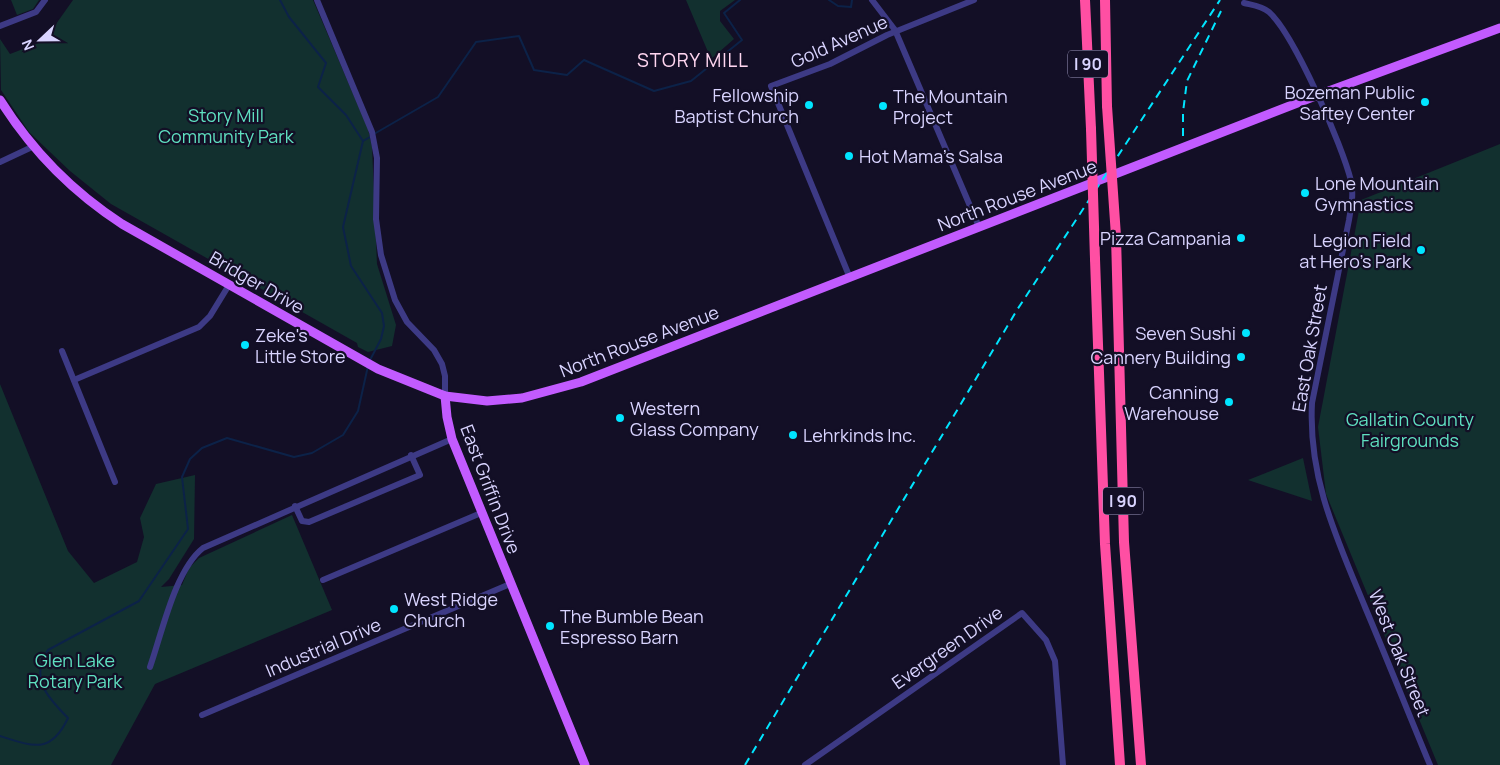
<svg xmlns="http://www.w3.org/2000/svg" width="1500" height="765" viewBox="0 0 1500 765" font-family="Manrope,sans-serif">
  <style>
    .green { fill: #12302f }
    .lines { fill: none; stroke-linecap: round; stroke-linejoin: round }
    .stream { stroke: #0c2248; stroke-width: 2 }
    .minor { stroke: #3d3a85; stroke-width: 6 }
    .major { stroke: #c25bff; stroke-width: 9 }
    .highway { stroke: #ff4fa3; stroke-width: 10 }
    .rail { stroke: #00e5ff; stroke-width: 2; stroke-dasharray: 8 6; stroke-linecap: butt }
    .highway-bridge { stroke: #ff4fa3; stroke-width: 10 }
    .poi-dot { fill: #00e5ff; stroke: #130f26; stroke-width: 2 }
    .labels { text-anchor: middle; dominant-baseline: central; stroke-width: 4.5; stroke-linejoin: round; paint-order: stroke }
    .shield { fill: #130f26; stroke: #9e99be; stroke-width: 1 }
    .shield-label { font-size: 16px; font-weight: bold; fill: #d9d4ff }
    .street-label { font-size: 18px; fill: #d9d4ff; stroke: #130f26 }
    .poi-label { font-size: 18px; fill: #d9d4ff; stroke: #130f26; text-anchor: start }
    .park-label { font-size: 18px; fill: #5fe0c0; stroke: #130f26 }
    .neighbourhood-label { font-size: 19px; letter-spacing: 1px; fill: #ffd6f0; stroke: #130f26 }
  </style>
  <rect width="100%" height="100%" fill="#130f26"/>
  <!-- green -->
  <g class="green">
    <polygon points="11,0 39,0 33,9 17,15"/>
    <polygon points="73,0 313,0 368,129 372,147 377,264 396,325 392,346 368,352 358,347 357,343 111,204 70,171 29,132 1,90 0,39 10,54 44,41"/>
    <polygon points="686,0 735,0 720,11 720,21 734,39 711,59"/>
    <polygon points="1500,144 1500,765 1438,765 1326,494 1318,427 1361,200"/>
    <polygon points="0,384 68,551 94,583 137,562 144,537 140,518 156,484 195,475 194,539 169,579 161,587 182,585 189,568 199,558 292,515 332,610 155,684 111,765 0,765"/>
    <polygon points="1303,458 1312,501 1248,480"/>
  </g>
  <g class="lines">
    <!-- stream -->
    <g class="stream">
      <polyline points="280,0 289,17 326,63 318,87 346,115 363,141 343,227 351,266 382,313 384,326 381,339 369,362"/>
      <polyline points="829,0 838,6 851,7 852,0"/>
      <polyline points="374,134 438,97 476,42 519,36 534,70 567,75 584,60 654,91 691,81 742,40 724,13 740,0"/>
      <polyline points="363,141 370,137"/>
      <path d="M0 736C34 747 51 754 68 718 48 698 29 678 48 650L139 601 188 529 182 477 190 459 202 448 227 438 294 457 312 453 343 435 358 411 368 366"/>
    </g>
    <!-- minor -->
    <g class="minor">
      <polyline points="317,0 372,132 377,158 376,219 381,255 395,300 407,322 434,350 442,364 445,376 445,396"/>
      <polyline points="872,0 895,30 979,227"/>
      <path d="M1244 3C1252 5 1262 6 1269 12 1294 34 1343 147 1351 181 1354 195 1351 207 1349 220L1312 403C1308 478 1337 539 1365 607 1387 659 1408 712 1430 765"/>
      <polyline points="0,26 36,12 45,0"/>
      <polyline points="0,162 32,147"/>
      <polyline points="850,278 771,86 830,64 887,35 974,0"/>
      <polyline points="62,351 115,482"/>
      <polyline points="74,380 199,327 210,316 229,285"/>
      <polyline points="295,506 302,521 309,522 420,475 411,455"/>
      <polyline points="323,580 481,513"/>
      <path d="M150 667C162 633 175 570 203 548L452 439"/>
      <polyline points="202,715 510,584"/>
      <polyline points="805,765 1022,613 1046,640 1055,661 1063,765"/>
    </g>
    <!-- major -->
    <g class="major">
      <path d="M0 100C32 151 71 191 122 224L378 369 445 396 487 401 522 398 581 382 1318 95 1500 28"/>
      <polyline points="445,396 447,417 452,439 585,765"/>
    </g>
    <!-- highway -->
    <g class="highway">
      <polyline points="1085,0 1091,129"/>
      <polyline points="1105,0 1107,106"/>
      <polyline points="1116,236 1124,542 1141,765"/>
      <polyline points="1095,259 1105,544 1120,765"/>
    </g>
    <!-- rail -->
    <g class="rail">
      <polyline points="1183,136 1183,112 1187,81 1221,11"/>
      <polyline points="745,765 1017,310 1220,0"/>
    </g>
    <!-- highway-bridge -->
    <g class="highway-bridge">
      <polyline points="1107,106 1116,236"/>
      <polyline points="1091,129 1095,259"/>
    </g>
  </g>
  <!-- markers -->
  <g class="poi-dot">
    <circle cx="1425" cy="102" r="5"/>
    <circle cx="809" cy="105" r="5"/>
    <circle cx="883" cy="106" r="5"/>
    <circle cx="849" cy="156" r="5"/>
    <circle cx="1305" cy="193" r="5"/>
    <circle cx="1241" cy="238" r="5"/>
    <circle cx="1421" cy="250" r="5"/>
    <circle cx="1246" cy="333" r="5"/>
    <circle cx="245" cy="345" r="5"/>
    <circle cx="1241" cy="357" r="5"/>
    <circle cx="1229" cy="402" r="5"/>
    <circle cx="620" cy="418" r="5"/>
    <circle cx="793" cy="435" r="5"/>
    <circle cx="394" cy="609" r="5"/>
    <circle cx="550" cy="626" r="5"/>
  </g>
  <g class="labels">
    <!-- shield labels -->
    <g class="shield">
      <rect x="1068" y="50.5" width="40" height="27" rx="4"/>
      <rect x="1103" y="487.5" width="40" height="27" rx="4"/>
    </g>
    <g class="shield-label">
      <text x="1088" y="64">I 90</text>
      <text x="1123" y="501">I 90</text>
    </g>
    <!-- street labels -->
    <g class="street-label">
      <text transform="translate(839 41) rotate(-24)">Gold Avenue</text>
      <text transform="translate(1017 195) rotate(-21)">North Rouse Avenue</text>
      <text transform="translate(257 282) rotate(30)">Bridger Drive</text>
      <text transform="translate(639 341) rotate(-21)">North Rouse Avenue</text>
      <text transform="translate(1309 348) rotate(-80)">East Oak Street</text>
      <text transform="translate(491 489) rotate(69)">East Griffin Drive</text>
      <text transform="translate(323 647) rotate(-23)">Industrial Drive</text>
      <text transform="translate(947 647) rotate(-35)">Evergreen Drive</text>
      <text transform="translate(1400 653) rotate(68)">West Oak Street</text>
    </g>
    <!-- poi labels -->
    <g class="poi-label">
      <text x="1415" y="92" text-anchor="end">Bozeman Public<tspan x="1415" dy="21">Saftey Center</tspan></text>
      <text x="799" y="95" text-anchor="end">Fellowship<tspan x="799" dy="21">Baptist Church</tspan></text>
      <text x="893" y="96">The Mountain<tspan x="893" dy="21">Project</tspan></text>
      <text x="859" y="156">Hot Mama's Salsa</text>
      <text x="1315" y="183">Lone Mountain<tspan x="1315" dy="21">Gymnastics</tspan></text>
      <text x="1231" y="238" text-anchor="end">Pizza Campania</text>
      <text x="1411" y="240" text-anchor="end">Legion Field<tspan x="1411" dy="21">at Hero's Park</tspan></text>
      <text x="1236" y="333" text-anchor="end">Seven Sushi</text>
      <text x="255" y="335">Zeke's<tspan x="255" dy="21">Little Store</tspan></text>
      <text x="1231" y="357" text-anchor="end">Cannery Building</text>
      <text x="1219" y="392" text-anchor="end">Canning<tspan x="1219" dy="21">Warehouse</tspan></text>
      <text x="630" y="408">Western<tspan x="630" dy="21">Glass Company</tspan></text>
      <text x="803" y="435">Lehrkinds Inc.</text>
      <text x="404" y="599">West Ridge<tspan x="404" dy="21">Church</tspan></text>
      <text x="560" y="616">The Bumble Bean<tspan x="560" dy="21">Espresso Barn</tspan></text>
    </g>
    <!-- park labels -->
    <g class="park-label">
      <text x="226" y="115">Story Mill<tspan x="226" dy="21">Community Park</tspan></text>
      <text x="1410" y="419">Gallatin County<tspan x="1410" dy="21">Fairgrounds</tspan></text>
      <text x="75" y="660">Glen Lake<tspan x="75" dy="21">Rotary Park</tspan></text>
    </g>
    <!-- neighbourhood labels -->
    <g class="neighbourhood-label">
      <text x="693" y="60">STORY MILL</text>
    </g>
  </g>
  <!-- north arrow -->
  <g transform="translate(40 40) rotate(248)" stroke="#130f26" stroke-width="4" paint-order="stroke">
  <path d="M0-4L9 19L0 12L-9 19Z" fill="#d9d4ff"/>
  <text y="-8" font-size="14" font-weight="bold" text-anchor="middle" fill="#d9d4ff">N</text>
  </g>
</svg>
